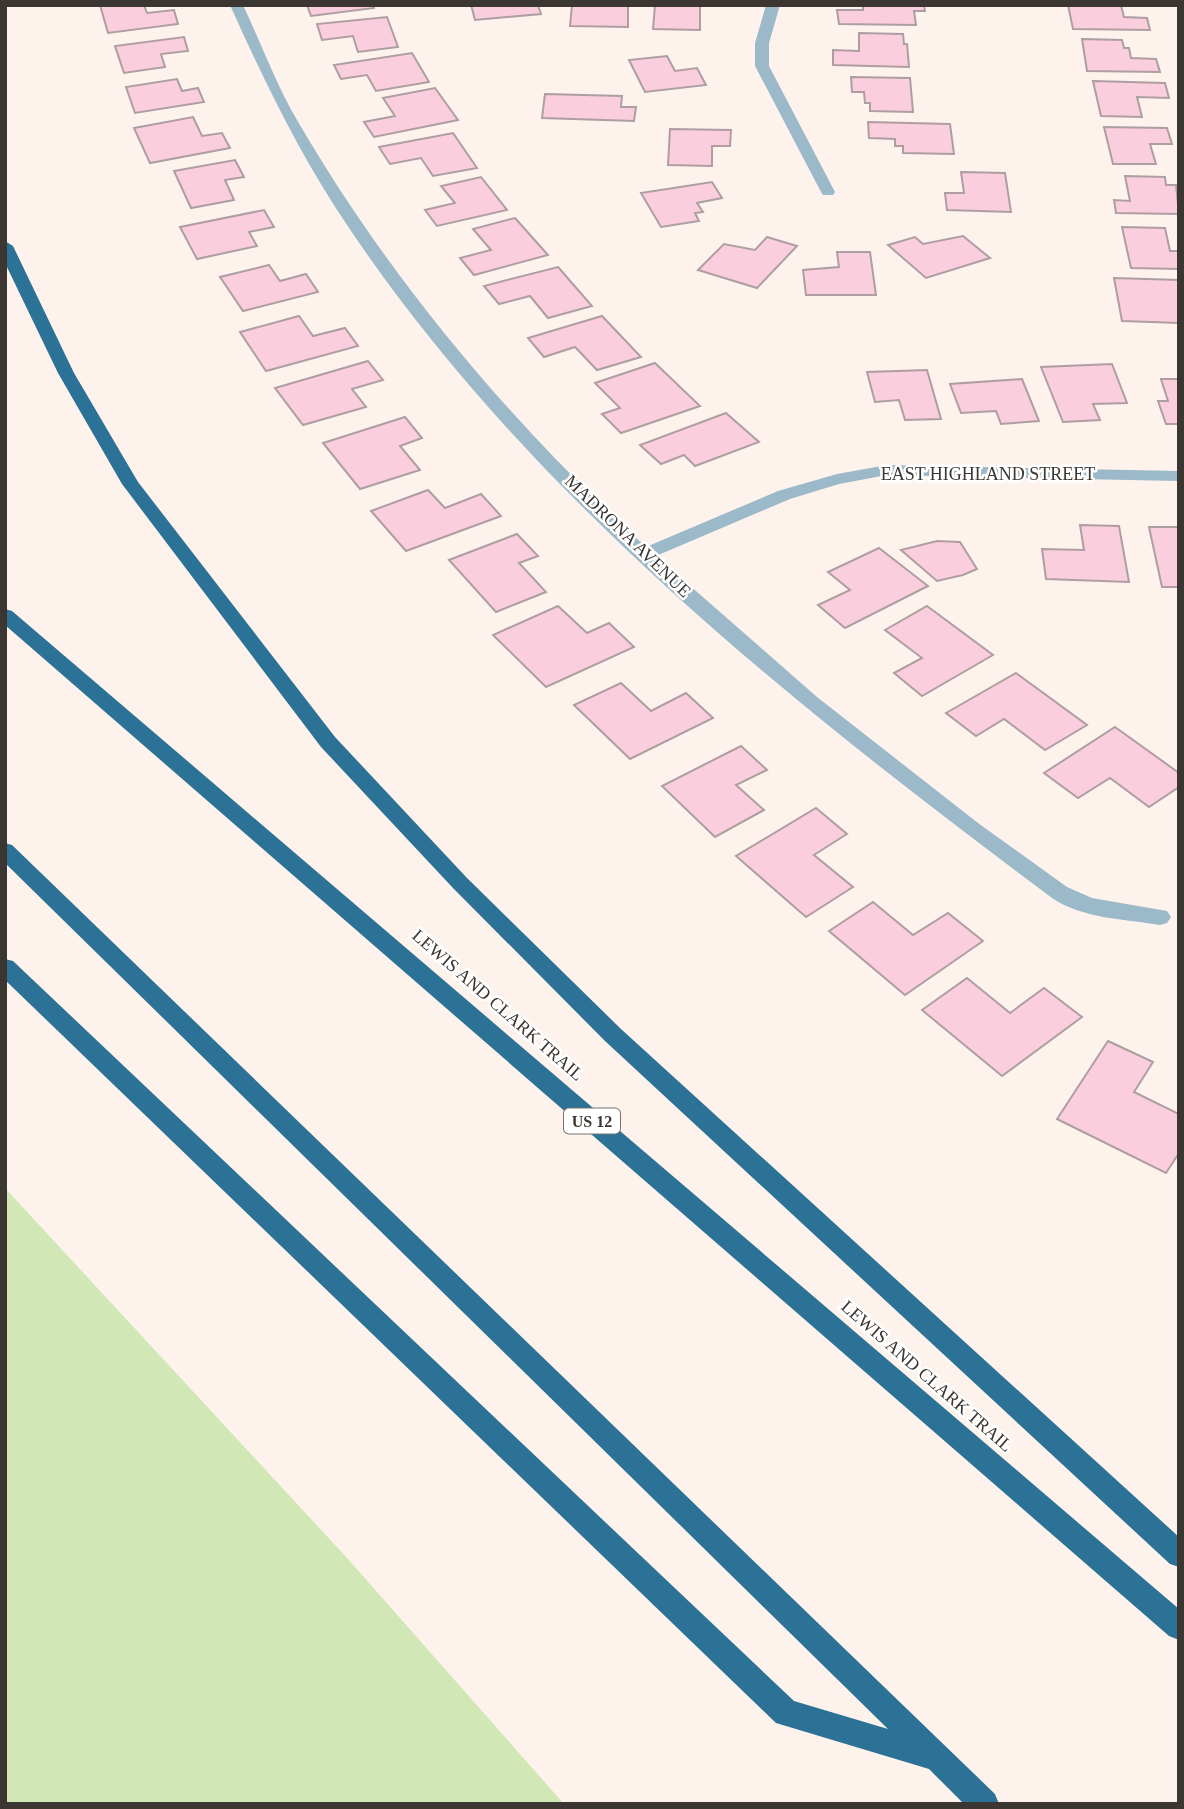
<svg xmlns="http://www.w3.org/2000/svg" width="1184" height="1809" viewBox="0 0 1184 1809" font-family="Georgia,serif">
  <style>
    .green { fill: #d1e8b6 }
    .building { fill: #facedc; stroke: #ae9ea3; stroke-width: 2 }
    .lines { fill: none; stroke-linecap: round; stroke-linejoin: round }
    .street { fill: #9cb9ca; fill-rule: evenodd }
    .highway { fill: #2b7296; fill-rule: evenodd }
    .labels { text-anchor: middle; dominant-baseline: central; stroke-width: 5; stroke-linejoin: round; paint-order: stroke }
    .shield { fill: #fff; stroke: #767270; stroke-width: 2 }
    .shield-label { font-size: 16px; font-weight: bold; fill: #3b3632 }
    .street-label { font-size: 18px; fill: #3b3632; stroke: #fff }
  </style>
  <rect width="100%" height="100%" fill="#fef3ec"/>
  <!-- green -->
  <polygon class="green" points="5,1188 348,1559 564,1804 5,1804"/>
  <!-- building -->
  <g class="building">
    <polygon points="100,5 144,5 147,13 174,10 178,24 108,33"/>
    <polygon points="307,5 373,5 374,8 311,16"/>
    <polygon points="471,5 538,5 541,14 475,20"/>
    <polygon points="572,5 628,5 628,27 570,26"/>
    <polygon points="655,5 700,5 700,30 653,29"/>
    <polygon points="863,5 924,5 925,11 914,11 916,25 839,24 837,10 863,10"/>
    <polygon points="1068,5 1121,5 1124,17 1147,18 1150,30 1073,29"/>
    <polygon points="387,17 398,47 358,52 353,36 322,40 317,24"/>
    <polygon points="859,33 903,34 904,44 907,44 909,67 833,65 833,50 859,51"/>
    <polygon points="184,37 188,51 161,54 165,67 124,73 115,46"/>
    <polygon points="1082,39 1122,40 1124,48 1129,48 1131,58 1156,59 1160,72 1087,71"/>
    <polygon points="412,53 429,82 376,91 367,75 341,79 334,65"/>
    <polygon points="667,56 675,71 697,68 706,85 645,92 629,60"/>
    <polygon points="851,77 910,78 913,112 870,111 870,103 865,103 864,92 852,92"/>
    <polygon points="177,79 182,91 198,88 204,102 135,113 126,87"/>
    <polygon points="1093,81 1165,83 1169,98 1137,97 1142,117 1101,116"/>
    <polygon points="435,88 458,120 374,137 364,122 395,116 383,98"/>
    <polygon points="545,94 622,96 621,107 636,107 634,121 542,118"/>
    <polygon points="193,117 202,136 222,133 230,148 150,163 134,128"/>
    <polygon points="868,122 950,124 954,154 903,153 903,146 895,146 895,139 869,138"/>
    <polygon points="1104,127 1167,128 1172,144 1150,144 1156,164 1113,164"/>
    <polygon points="670,129 731,130 730,146 712,146 712,166 668,165"/>
    <polygon points="453,133 477,168 433,176 421,158 390,164 379,147"/>
    <polygon points="235,160 244,177 225,180 234,200 191,208 174,171"/>
    <polygon points="961,172 1005,173 1011,212 947,210 945,193 964,193"/>
    <polygon points="1125,176 1165,177 1166,185 1176,185 1179,214 1116,213 1114,200 1130,201"/>
    <polygon points="481,177 507,210 437,226 425,210 455,203 441,186"/>
    <polygon points="712,182 722,198 697,203 703,212 695,213 699,221 661,227 641,193"/>
    <polygon points="264,210 274,227 249,232 257,246 197,259 180,227"/>
    <polygon points="515,218 548,255 474,275 460,258 491,250 473,229"/>
    <polygon points="1122,227 1165,228 1170,251 1179,251 1179,269 1131,268"/>
    <polygon points="963,236 990,258 926,278 888,245 915,237 923,244"/>
    <polygon points="767,237 797,246 757,288 698,270 724,244 755,250"/>
    <polygon points="837,252 870,252 876,295 806,295 803,270 839,267"/>
    <polygon points="269,265 280,281 306,274 318,292 243,311 220,277"/>
    <polygon points="558,267 592,306 548,318 530,296 499,304 484,286"/>
    <polygon points="1114,278 1179,280 1179,323 1122,321"/>
    <polygon points="299,316 313,336 345,328 358,346 266,371 240,332"/>
    <polygon points="602,316 641,357 597,370 575,347 544,357 528,338"/>
    <polygon points="368,361 383,380 352,389 366,407 303,425 275,388"/>
    <polygon points="655,363 700,406 621,433 602,414 620,408 595,383"/>
    <polygon points="1112,364 1127,403 1093,404 1100,420 1063,422 1041,367"/>
    <polygon points="927,370 941,419 905,420 899,400 875,402 867,372"/>
    <polygon points="1022,379 1039,421 1001,424 996,411 961,413 950,384"/>
    <polygon points="1161,379 1179,379 1179,424 1166,424 1158,401 1168,401"/>
    <polygon points="726,413 759,442 695,466 684,455 661,464 640,445"/>
    <polygon points="405,417 422,438 400,446 420,470 360,489 323,443"/>
    <polygon points="428,490 445,508 481,494 501,516 406,551 371,511"/>
    <polygon points="1080,525 1119,526 1129,582 1046,579 1042,549 1084,550"/>
    <polygon points="1149,527 1179,527 1179,587 1162,587"/>
    <polygon points="517,534 538,556 519,563 546,592 496,612 449,560"/>
    <polygon points="937,541 960,542 977,569 963,575 937,581 901,550"/>
    <polygon points="879,548 928,586 845,628 818,605 850,590 828,572"/>
    <polygon points="558,606 587,633 609,623 634,647 546,687 493,635"/>
    <polygon points="927,606 993,655 922,696 894,673 922,658 885,630"/>
    <polygon points="1016,673 1087,725 1045,750 1004,719 976,736 946,713"/>
    <polygon points="621,683 651,711 686,693 713,718 630,759 574,705"/>
    <polygon points="1115,727 1179,773 1179,787 1149,807 1110,778 1078,798 1044,773"/>
    <polygon points="741,746 767,770 736,785 764,810 715,837 662,786"/>
    <polygon points="816,808 847,834 814,855 853,887 806,917 736,856"/>
    <polygon points="873,902 913,935 948,913 983,941 905,995 829,931"/>
    <polygon points="967,978 1010,1013 1044,988 1082,1017 1002,1076 922,1010"/>
    <polygon points="1108,1041 1153,1062 1134,1092 1179,1114 1179,1153 1166,1173 1057,1119"/>
  </g>
  <g class="lines">
    <!-- street -->
    <g class="street">
      <path d="M230 5H243C261 43 276 84 297 120 390 280 510 422 646 547L778 491 837 474 887 465 1179 471V481L887 475 839 484 790 499 656 556 817 697 978 823 1067 887 1092 898 1167 911 1171 917 1167 923 1160 925C1125 919 1083 919 1052 898 795 706 530 497 349 228 301 157 265 83 230 5Z"/>
      <polygon points="766,5 780,5 769,43 769,66 835,192 833,195 823,195 821,192 755,66 755,43"/>
    </g>
    <!-- highway -->
    <g class="highway">
      <polygon points="5,241 13,246 74,373 138,482 335,737 467,878 621,1029 1179,1537 1179,1567 1170,1564 605,1041 453,888 321,747 122,484 58,373 5,263"/>
      <polygon points="5,609 12,611 1179,1609 1179,1640 1169,1636 5,625"/>
      <polygon points="5,843 12,845 995,1794 999,1804 964,1804 929,1769 776,1723 5,980 5,959 13,961 794,1701 888,1729 5,863"/>
    </g>
  </g>
  <g class="labels">
    <!-- shield labels -->
    <rect class="shield" x="564" y="1108.5" width="56" height="25" rx="5"/>
    <g class="shield-label">
      <text x="592" y="1121">US 12</text>
    </g>
    <!-- street labels -->
    <g class="street-label">
      <text x="988" y="474">EAST HIGHLAND STREET</text>
      <text transform="translate(628 536) rotate(44)">MADRONA AVENUE</text>
      <text transform="translate(498 1005) rotate(41)">LEWIS AND CLARK TRAIL</text>
      <text transform="translate(927 1376) rotate(41)">LEWIS AND CLARK TRAIL</text>
    </g>
  </g>
  <!-- border -->
  <rect width="1184" height="1809" fill="none" stroke="#3b3632" stroke-width="14"/>
</svg>
